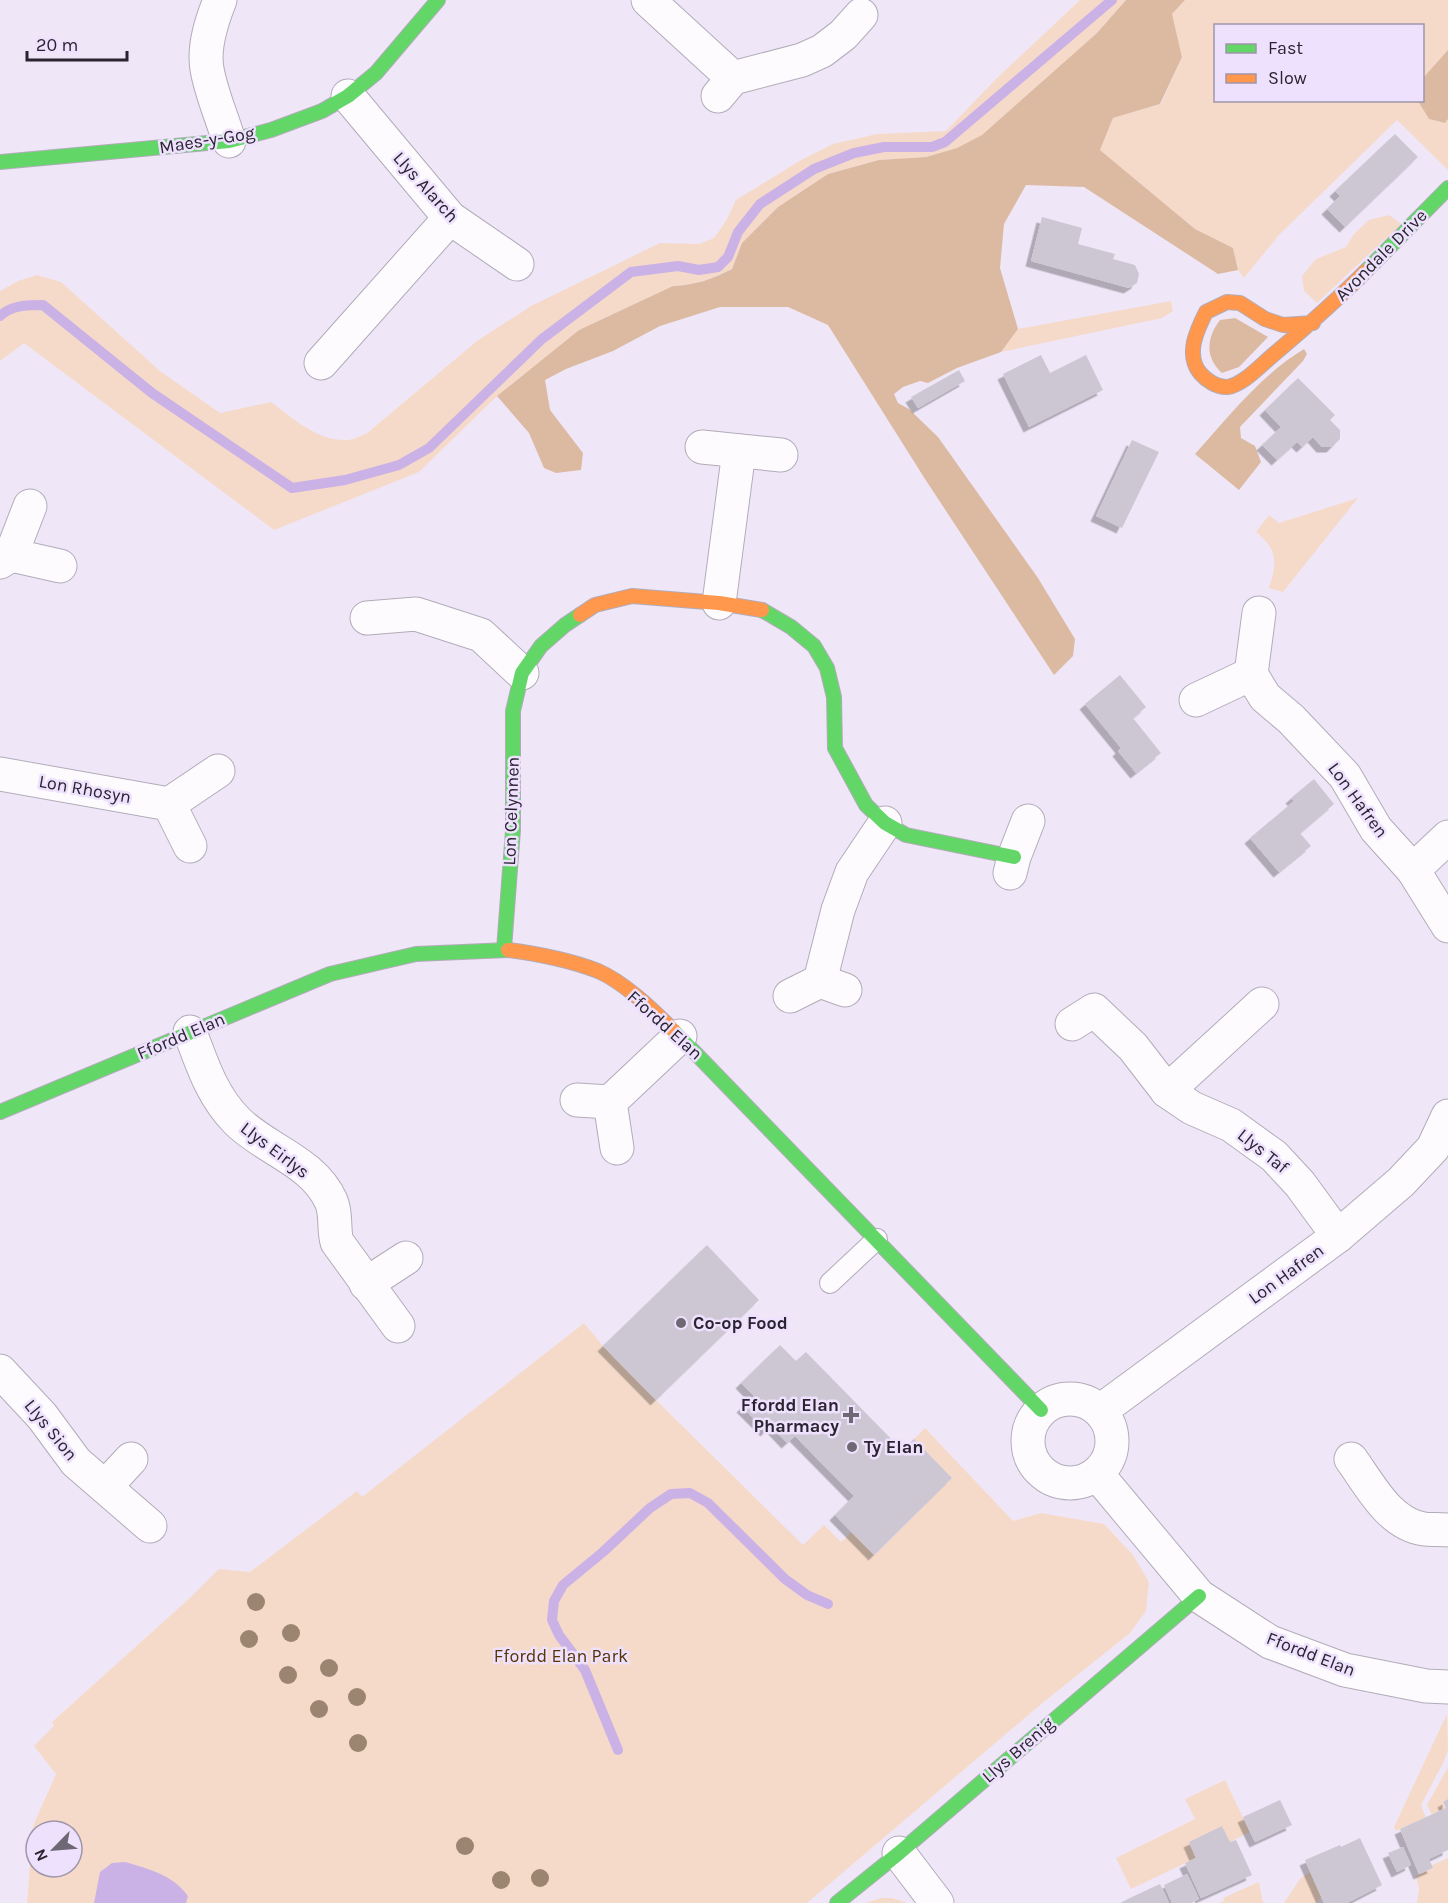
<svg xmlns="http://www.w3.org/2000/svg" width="1448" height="1903" viewBox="0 0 1448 1903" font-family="Karla,sans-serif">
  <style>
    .green { fill: #f6dac9; fill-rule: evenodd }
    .forest { fill: #dcbaa1 }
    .water { fill: #cbb2e6 }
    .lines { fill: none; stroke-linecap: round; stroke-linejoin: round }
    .stream { stroke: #cbb2e6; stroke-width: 10 }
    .building { fill: #cdc7d4; filter: url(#shadow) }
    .lane-casing { stroke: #b2acb9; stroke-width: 22 }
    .street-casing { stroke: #b2acb9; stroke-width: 35 }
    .fast-casing { stroke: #b2acb9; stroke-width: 16 }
    .slow-casing { stroke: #b2acb9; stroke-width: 16 }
    .lane { stroke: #fdfbfe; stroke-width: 20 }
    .street { stroke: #fdfbfe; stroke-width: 33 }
    .fast { stroke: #63d668; stroke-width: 14 }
    .slow { stroke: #ff974d; stroke-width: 14 }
    .tree { fill: #9b8570 }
    .poi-dot { fill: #6e6875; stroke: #eee1fe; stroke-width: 2 }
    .labels { text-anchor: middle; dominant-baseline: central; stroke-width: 5; stroke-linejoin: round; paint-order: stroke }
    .street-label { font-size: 18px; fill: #29242f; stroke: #eee1fe }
    .poi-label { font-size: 18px; font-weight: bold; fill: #29242f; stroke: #eee1fe; text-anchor: start }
    .park-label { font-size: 18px; fill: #573401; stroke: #eee1fe }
  </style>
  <defs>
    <filter id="shadow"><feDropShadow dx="-5.5" dy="5.5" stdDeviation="0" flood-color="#0004"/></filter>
  </defs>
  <rect width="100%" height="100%" fill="#efe7f8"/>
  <!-- green -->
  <g class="green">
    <path d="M1080 0H1126L1097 33 982 135 957 148 926 157 879 160 828 174 778 207 742 243 732 269C712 278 696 285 673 286L579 330 497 396 419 472 274 530 24 343 0 361V291L18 281 37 275 61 282 160 371 220 413 271 402C293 418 318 442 348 440 353 440 360 436 366 434L477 341 531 306 660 243 699 244 714 238 726 221 736 200 801 160 833 144 877 134 946 131 996 79Z"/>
    <polygon points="1185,0 1448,0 1448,50 1423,78 1422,26 1216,26 1216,100 1418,101 1429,119 1445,123 1448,119 1448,170 1397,120 1278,236 1244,278 1238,270 1233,248 1195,229 1100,150 1113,118 1161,104 1182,57 1172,14"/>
    <polygon points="1389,215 1401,224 1317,303 1304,291 1302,276 1316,259 1346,247 1354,234 1369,220"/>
    <polygon points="1171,301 1173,311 1162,318 1001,352 1018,329"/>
    <path d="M1358 498 1283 592 1269 588C1277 563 1278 549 1256 532L1269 515 1279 523Z"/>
    <path d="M584 1323 603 1346 656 1400 803 1545 824 1525 841 1542 852 1532 875 1555 952 1478 914 1439 925 1428 1013 1521 1041 1513 1104 1524 1133 1555 1149 1582 1146 1611 1130 1633 1040 1705 807 1903H27L33 1826 56 1774 34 1746 54 1726 52 1722 191 1597 219 1569 250 1572 357 1491 362 1497ZM36 1831H72V1867H36Z"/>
    <polygon points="1447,1714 1448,1750 1443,1763 1421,1805 1426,1818 1396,1831 1394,1827"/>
    <polygon points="1448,1767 1448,1799 1443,1802 1446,1808 1432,1815 1427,1805"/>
    <polygon points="1225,1780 1250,1832 1230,1842 1222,1827 1189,1842 1196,1858 1131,1889 1116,1858 1195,1819 1185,1799"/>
    <polygon points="1448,1858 1448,1903 1417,1903 1419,1888 1416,1876 1433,1868 1432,1865"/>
    <polygon points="1310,1872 1321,1897 1317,1903 1284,1903 1300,1879"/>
    <polygon points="1259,1882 1263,1903 1219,1903 1224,1901 1223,1898"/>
    <polygon points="881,1898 892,1898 907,1903 866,1903"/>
  </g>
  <!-- forest -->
  <g class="forest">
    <path d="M1126 0H1185L1172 14 1182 57 1160 104 1113 118 1100 150 1195 229 1233 248 1238 270 1218 274 1084 187 1026 185 1004 224 1000 268 1018 329 1001 352 957 368 928 383 920 381 903 387 894 394 898 403 909 409 938 437 1038 578 1075 639 1073 656 1054 675 925 479 828 325 788 307H720L660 326 613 351 566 369 545 380 550 410 583 453 581 470 556 473 544 468 529 433 497 396 579 330 673 286C696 285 712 279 732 269L742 243 778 207 828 174 879 160 926 157 957 148 982 135 1097 33Z"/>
    <polygon points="1448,50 1448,119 1445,123 1429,119 1418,101 1422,100 1423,78"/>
    <path d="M1235 318 1268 337 1239 367 1222 373C1204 357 1207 337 1220 320Z"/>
    <path d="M1304 349 1307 354 1303 361 1240 427 1241 438 1255 446 1261 462 1239 490 1195 454C1228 417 1261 375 1304 349Z"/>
  </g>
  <!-- water -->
  <path class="water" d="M125 1862C149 1869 173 1875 188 1896L186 1903H94L100 1872 112 1863Z"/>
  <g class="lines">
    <!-- stream -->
    <g class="stream">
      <path d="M0 316C12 305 27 305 43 305L152 393 292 488 345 480 399 465 429 448 542 339 631 272 678 266 699 270 718 267 728 257 738 232 760 204 814 169 854 153 884 147H932L945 142 1112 0"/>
      <polyline points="618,1750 585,1670 559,1635 552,1620 554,1601 563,1585 603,1552 650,1508 671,1494 690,1493 708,1503 785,1579 807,1595 828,1604"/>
    </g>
  </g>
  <!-- building -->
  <g class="building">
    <polygon points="1395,134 1418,157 1345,227 1327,209 1340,196 1335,191"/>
    <polygon points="1042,217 1082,228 1078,244 1115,254 1113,259 1135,265 1139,274 1137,283 1129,288 1031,261"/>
    <polygon points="1041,355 1050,373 1086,355 1103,390 1029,427 1003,374"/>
    <polygon points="959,370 965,381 918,408 911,397"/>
    <polygon points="1298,378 1335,415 1330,420 1340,430 1340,439 1332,447 1322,447 1313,437 1302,447 1297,442 1277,460 1262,445 1281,427 1265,410"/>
    <polygon points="1132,440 1159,452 1122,528 1096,516"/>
    <polygon points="1120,675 1146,707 1133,718 1161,753 1136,773 1118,751 1121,748 1085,704"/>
    <polygon points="1314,779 1334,804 1300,833 1311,846 1279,872 1250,838 1294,801 1291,798"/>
    <polygon points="707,1245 759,1300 656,1400 603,1346"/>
    <polygon points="780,1345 796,1361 806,1352 902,1450 914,1439 952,1478 874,1555 835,1515 854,1496 795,1436 787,1443 771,1426 766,1431 742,1407 754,1396 741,1383"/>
    <polygon points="1448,1799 1448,1850 1429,1859 1433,1868 1419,1874 1400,1829 1446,1808 1443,1802"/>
    <polygon points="1280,1800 1292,1825 1255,1842 1243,1817"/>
    <polygon points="1222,1826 1230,1842 1236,1840 1252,1875 1201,1898 1185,1863 1196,1858 1189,1842"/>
    <polygon points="1360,1838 1382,1885 1347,1903 1324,1903 1305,1860 1340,1845 1341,1847"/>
    <polygon points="1403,1847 1411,1865 1397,1872 1388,1853"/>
    <polygon points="1187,1874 1199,1899 1191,1903 1172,1903 1164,1885"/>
    <polygon points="1160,1884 1169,1903 1120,1903 1134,1896"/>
  </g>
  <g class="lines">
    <!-- lane casing -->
    <g class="lane-casing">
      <polyline id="lane" points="830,1283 877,1239"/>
    </g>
    <!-- street casing -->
    <g class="street-casing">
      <g id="street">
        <path d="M220 0C212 20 203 46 207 69 211 93 222 117 229 141"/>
        <polyline points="648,0 733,78"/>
        <polyline points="348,96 450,218 517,264"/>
        <polyline points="718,96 733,78 802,60 822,51 843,35 861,15"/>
        <polyline points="321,363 450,218"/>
        <polyline points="702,447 781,455"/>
        <polyline points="11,555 60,566"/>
        <polyline points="0,562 11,555 30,506"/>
        <polyline points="719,603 739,451"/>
        <polyline points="1259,613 1251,674 1265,697 1291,719 1345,776 1376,829 1413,870 1448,926"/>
        <polyline points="367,618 416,614 481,635 522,673"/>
        <polyline points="1196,700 1251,674"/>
        <polyline points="0,774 169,804 190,846"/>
        <polyline points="169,804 218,771"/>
        <polyline points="1413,870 1448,837"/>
        <polyline points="1010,873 1014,857 1028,821"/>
        <polyline points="820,981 838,910 852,872 885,823"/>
        <polyline points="790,996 820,981 845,990"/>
        <polyline points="1072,1024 1094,1010 1133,1047 1167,1091 1192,1108 1231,1125 1274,1156 1300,1184 1338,1236"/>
        <path d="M190 1032C202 1064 212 1096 237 1121 266 1150 313 1161 331 1201 337 1214 333 1229 337 1242L398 1326"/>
        <polyline points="1167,1091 1262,1004"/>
        <polyline points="577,1100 610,1102 680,1036"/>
        <polyline points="610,1102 617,1148"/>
        <polyline points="366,1284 406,1258"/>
        <polyline points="0,1371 42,1416 76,1462 150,1526"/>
        <circle cx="1070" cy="1441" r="42"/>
        <polyline points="1100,1411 1338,1236 1401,1182 1433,1148 1448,1116"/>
        <path d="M1351 1459C1370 1485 1389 1524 1424 1529 1432 1530 1440 1529 1448 1530"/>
        <polyline points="1097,1474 1199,1596 1270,1642 1345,1670 1426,1686 1448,1687"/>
        <polyline points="105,1487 131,1459"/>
        <polyline points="899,1853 937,1903"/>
      </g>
    </g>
    <!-- fast casing -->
    <g class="fast-casing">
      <g id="fast">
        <polyline points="0,162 229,141 271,130 322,111 348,96 376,73 438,0"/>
        <polyline points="1366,271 1448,188"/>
        <polyline points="762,610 791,627 814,646 827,668 834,697 835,748 866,805 885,823 906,835 1014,857"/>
        <polyline points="504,949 513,830 513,711 522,673 541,646 565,625 580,615"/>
        <polyline points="674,1031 1041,1410"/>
        <polyline points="0,1112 330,974 416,954 508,950"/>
        <polyline points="837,1903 899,1853 1199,1596"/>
      </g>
    </g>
    <!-- slow casing -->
    <g class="slow-casing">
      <g id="slow">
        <path d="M1313 323 1283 325 1265 319 1240 303 1227 302 1206 312C1197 330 1185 354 1200 373 1206 380 1217 388 1228 387 1244 384 1261 365 1273 355 1305 328 1336 301 1366 271"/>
        <polyline points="580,615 595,605 632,596 719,603 762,610"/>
        <path d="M508 950C539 954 569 960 598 971 624 982 654 1011 674 1031"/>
      </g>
    </g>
    <!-- lane -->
    <use href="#lane" class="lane"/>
    <!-- street -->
    <use href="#street" class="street"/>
    <!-- fast -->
    <use href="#fast" class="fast"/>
    <!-- slow -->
    <use href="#slow" class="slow"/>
  </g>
  <!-- trees -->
  <g class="tree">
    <circle cx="256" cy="1602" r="9"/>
    <circle cx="291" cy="1633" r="9"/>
    <circle cx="249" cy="1639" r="9"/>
    <circle cx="329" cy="1668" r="9"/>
    <circle cx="288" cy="1675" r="9"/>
    <circle cx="357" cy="1697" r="9"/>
    <circle cx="319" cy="1709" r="9"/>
    <circle cx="358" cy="1743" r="9"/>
    <circle cx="465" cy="1846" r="9"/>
    <circle cx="540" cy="1878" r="9"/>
    <circle cx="501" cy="1880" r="9"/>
  </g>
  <!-- markers -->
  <g class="poi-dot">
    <circle cx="681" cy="1323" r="6"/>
    <path d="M848 1406h6v6h6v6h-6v6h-6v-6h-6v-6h6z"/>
    <circle cx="852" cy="1447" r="6"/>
  </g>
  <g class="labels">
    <!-- street labels -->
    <g class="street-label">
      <text transform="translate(207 140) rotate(-9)">Maes-y-Gog</text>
      <text transform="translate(426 187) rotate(48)">Llys Alarch</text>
      <text transform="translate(1381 255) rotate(-45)">Avondale Drive</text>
      <text transform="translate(85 789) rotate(10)">Lon Rhosyn</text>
      <text transform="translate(1358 800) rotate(54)">Lon Hafren</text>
      <text transform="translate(511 811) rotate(-88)">Lon Celynnen</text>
      <text transform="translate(665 1025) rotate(42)">Ffordd Elan</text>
      <text transform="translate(181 1036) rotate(-23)">Ffordd Elan</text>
      <text transform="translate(275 1150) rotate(37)">Llys Eirlys</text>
      <text transform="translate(1263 1151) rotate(39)">Llys Taf</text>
      <text transform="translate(1286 1274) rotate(-36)">Lon Hafren</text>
      <text transform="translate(51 1430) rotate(51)">Llys Sion</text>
      <text transform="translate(1311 1654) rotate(21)">Ffordd Elan</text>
      <text transform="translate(1018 1750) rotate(-41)">Llys Brenig</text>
    </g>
    <!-- poi labels -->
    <g class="poi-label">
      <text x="693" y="1323">Co-op Food</text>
      <text x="839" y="1405" text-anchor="end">Ffordd Elan<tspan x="839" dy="21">Pharmacy</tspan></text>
      <text x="864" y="1447">Ty Elan</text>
    </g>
    <!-- park labels -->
    <g class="park-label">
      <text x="561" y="1656">Ffordd Elan Park</text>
    </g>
  </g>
  <!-- legend -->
  <rect x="1214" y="24" width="210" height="78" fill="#eee1fe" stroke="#9f95ab" stroke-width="1.5"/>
  <rect x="1226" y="44" width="30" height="9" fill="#63d668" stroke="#9f95ab" stroke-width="1.5"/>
  <text x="1268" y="54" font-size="18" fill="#29242f">Fast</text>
  <rect x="1226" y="74" width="30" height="9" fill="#ff974d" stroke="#9f95ab" stroke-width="1.5"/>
  <text x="1268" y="84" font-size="18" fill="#29242f">Slow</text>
  <!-- north arrow -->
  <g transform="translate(54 1849) rotate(245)"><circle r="28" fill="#eee1fe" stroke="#9f95ab" stroke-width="1.5"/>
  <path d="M0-4.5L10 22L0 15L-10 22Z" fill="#6e6875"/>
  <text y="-9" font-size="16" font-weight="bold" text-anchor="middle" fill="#29242f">N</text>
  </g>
  <!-- scale -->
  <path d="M27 51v9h100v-9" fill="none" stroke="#29242f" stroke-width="3"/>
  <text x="36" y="51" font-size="18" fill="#29242f" stroke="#eee1fe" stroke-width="4.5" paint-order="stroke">20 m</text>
</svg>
